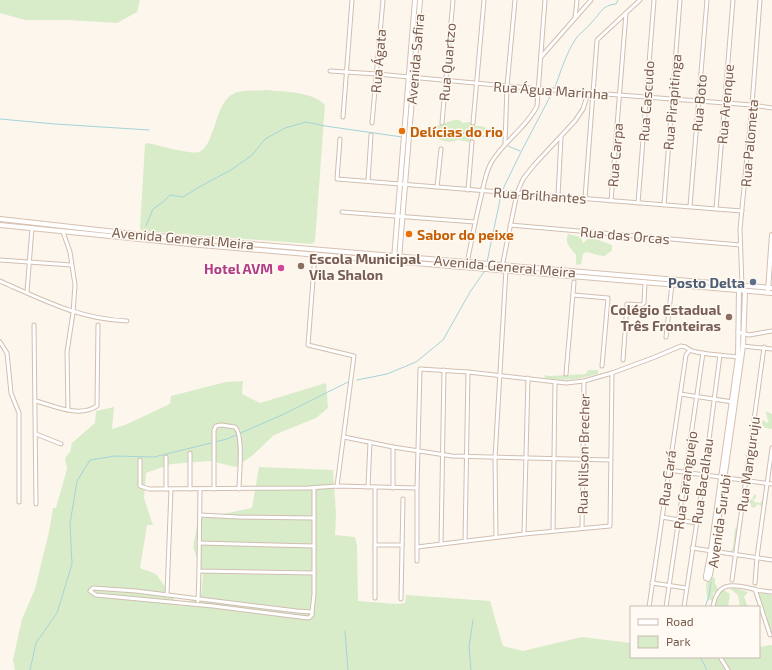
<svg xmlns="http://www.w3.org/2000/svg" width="772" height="670" viewBox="0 0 772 670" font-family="'Exo 2',sans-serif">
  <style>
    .green { fill: #d8ecc9 }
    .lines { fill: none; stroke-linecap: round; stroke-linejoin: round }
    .stream { stroke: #a5d3da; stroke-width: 1 }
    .street-casing { stroke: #d1beb0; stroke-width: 5 }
    .secondary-casing { stroke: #d6c0b0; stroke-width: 6 }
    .street { stroke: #fff; stroke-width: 3 }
    .secondary { stroke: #fff; stroke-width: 4 }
    .food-dot { fill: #e8710a; stroke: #fffaf3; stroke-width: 1.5 }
    .education-dot { fill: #8d6e63; stroke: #fffaf3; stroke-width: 1.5 }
    .hotel-dot { fill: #d1479c; stroke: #fffaf3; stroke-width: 1.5 }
    .service-dot { fill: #5c6f8a; stroke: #fffaf3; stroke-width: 1.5 }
    .labels { text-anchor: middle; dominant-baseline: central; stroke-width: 3; stroke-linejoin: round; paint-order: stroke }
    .street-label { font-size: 14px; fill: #7a5c4d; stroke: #fffaf3 }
    .food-label { font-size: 14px; font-weight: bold; fill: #c56008; stroke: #fffaf3; text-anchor: start }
    .education-label { font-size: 14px; font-weight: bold; fill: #785e54; stroke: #fffaf3; text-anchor: start }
    .hotel-label { font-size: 14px; font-weight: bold; fill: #b23c85; stroke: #fffaf3; text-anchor: end }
    .service-label { font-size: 14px; font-weight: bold; fill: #4e5e75; stroke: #fffaf3; text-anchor: end }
  </style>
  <rect width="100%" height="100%" fill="#fdf6ec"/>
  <!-- green -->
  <g class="green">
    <polygon points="0,0 140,0 137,12 117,23 68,20 25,20 0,13"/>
    <path d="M266 90C284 92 312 91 325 105L315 241 312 244 143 231 140 229 145 144 148 143C157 145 192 155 199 152 216 145 214 101 235 93 243 90 258 91 266 90Z"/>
    <polygon points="454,120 459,120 463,123 470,122 473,125 485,127 487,131 486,132 476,131 474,138 468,142 459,140 449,142 440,140 437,137 433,130 435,126"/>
    <polygon points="493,231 495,234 493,241 489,241 487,237 485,241 482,242 481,245 480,244 484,239 484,235 486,235 488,237 490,232"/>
    <path d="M568 234 577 236 581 238 583 243 590 237 612 245V250L605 256C597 256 594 253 586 252L583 254 581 264 576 265V255C571 248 564 243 568 234Z"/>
    <path d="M588 370H598V374C580 379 563 382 545 378L544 375 549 376 586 374Z"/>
    <polygon points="243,381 242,394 260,403 326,383 328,408 316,418 274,435 253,455 236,467 210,461 171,464 146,473 144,498 153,525 147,525 140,568 156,574 179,606 201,596 203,575 193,547 198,519 252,508 259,467 333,470 336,513 335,535 355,537 357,545 358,601 397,604 405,603 406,595 490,601 503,646 523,651 582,637 631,643 631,657 759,657 759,647 772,645 772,670 15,670 13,660 22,619 35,589 49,532 53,508 56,508 67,469 65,458 70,452 72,443 95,423 96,411 114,407 112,429 125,425 170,404 171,396 226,382"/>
    <polygon points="766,411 772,414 772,429 765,428 762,424 763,420 767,423 769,421 767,418"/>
    <polygon points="755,494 757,496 754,500 754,502 760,503 762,501 763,501 763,505 761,506 758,504 754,508 751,507 751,504 749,503 751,499 754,500 752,498"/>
    <path d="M736 527 738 528 734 551 731 552 720 551 729 552 732 550C735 543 733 534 736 527Z"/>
    <polygon points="712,577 715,578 715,583 718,589 716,593 713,592 713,601 707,599 706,584"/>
    <polygon points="735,588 748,592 744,597 748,607 740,607 738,595 730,589"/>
    <path d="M722 589 730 594 728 607H715C715 600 721 595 722 589Z"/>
    <path d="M754 592 764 593 772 595V634L767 621 766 617 768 616C760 614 755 600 754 592Z"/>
  </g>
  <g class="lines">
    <!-- stream -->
    <g class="stream">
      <path d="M555 87C561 71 566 54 575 40 579 33 587 29 592 22 601 13 602 5 616 4L618 0"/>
      <polyline points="0,119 55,124 149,130"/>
      <polyline points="410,136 436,136 441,132 471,134 494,138"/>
      <polyline points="508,146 520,151"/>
      <polyline points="503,189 521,152 552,93"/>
      <polyline points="146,226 153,209 163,202 170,195 183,197 201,186 231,170 252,155 265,139 285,128 306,122 325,126 402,137"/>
      <polyline points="487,262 501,195"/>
      <polyline points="357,380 387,374 416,362 443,340 470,292 484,272"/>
      <polyline points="705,607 709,596 711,582"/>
      <polyline points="345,631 348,670"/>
      <polyline points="700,657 707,670"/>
      <polyline points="30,670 36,643 57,613 72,564 70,524 77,481 90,460 115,456 154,457 227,439 284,414 348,382"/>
      <polyline points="471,670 469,647 473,620"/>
    </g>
    <!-- street casing -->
    <g class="street-casing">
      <g id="street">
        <polyline points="575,18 577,0"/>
        <polyline points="541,57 591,0"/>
        <polyline points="330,71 377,74 539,89 752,105 772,108"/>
        <polyline points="343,117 352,0"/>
        <polyline points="372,123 383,0"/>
        <polyline points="442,123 453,0"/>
        <polyline points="473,123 484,0"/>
        <polyline points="340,139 337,179 742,211"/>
        <polyline points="505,143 507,86 515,0"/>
        <polyline points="368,181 371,135"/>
        <polyline points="437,187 441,149"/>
        <polyline points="468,190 472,142"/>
        <polyline points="558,196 561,137"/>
        <polyline points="585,198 597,40 640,0"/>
        <polyline points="611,201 626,13"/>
        <polyline points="638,203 654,0"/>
        <polyline points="664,205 680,0"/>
        <polyline points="690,206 707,0"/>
        <polyline points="716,209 733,0"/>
        <polyline points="342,212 475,222"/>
        <polyline points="510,225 740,245"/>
        <polyline points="63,232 70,252 75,285 73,313 67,352 68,410"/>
        <polyline points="315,254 308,345 354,356 337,486"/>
        <polyline points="0,260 71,265"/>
        <path d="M467 263C472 239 476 216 482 193 484 183 486 172 491 163 503 142 527 127 537 106L545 0"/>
        <polyline points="502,267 517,193 523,179 534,165 575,121 583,109 588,93"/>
        <path d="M0 281C43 300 79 319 127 321"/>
        <polyline points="742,286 740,229 752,105 760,0"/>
        <polyline points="27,292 32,228"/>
        <polyline points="573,295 608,298 602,366"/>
        <polyline points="34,325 36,504"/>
        <polyline points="738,332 749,335 772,331"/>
        <polyline points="666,337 672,284"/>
        <polyline points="0,342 7,353 11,393 19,413 19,502"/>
        <polyline points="742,346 772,349"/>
        <polyline points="623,360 627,304 642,305 644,303 645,282"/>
        <polyline points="566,374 574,282"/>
        <polyline points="680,394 733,402"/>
        <path d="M36 401C54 406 79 418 97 406L98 325"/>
        <polyline points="36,434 61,444"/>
        <polyline points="344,437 393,447 452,456 611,460"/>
        <polyline points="140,460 140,486 149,489 308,488 337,486 417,488"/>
        <polyline points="668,470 772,484"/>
        <polyline points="368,487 370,442"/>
        <polyline points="393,488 393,447"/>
        <polyline points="166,489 166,457"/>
        <polyline points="190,489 190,453"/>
        <polyline points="200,489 199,571 314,573"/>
        <path d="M214 489V430L216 426 221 425 235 427C244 435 239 476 239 489"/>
        <polyline points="200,515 238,517 314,518"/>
        <polyline points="662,517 696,523"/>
        <polyline points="582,528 584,381"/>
        <polyline points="553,531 555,382"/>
        <polyline points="524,534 528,378"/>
        <polyline points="496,537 495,458 506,269"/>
        <polyline points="465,541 468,372"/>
        <polyline points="199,543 314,546"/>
        <polyline points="441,544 444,370"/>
        <polyline points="375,545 402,545"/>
        <polyline points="417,547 524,534 610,526 612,373"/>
        <polyline points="692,548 772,560"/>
        <path d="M417 561V488L420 369 468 372 566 383 584 381 612 373 655 357 681 346C686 346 688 349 692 351 707 355 723 355 738 357"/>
        <polyline points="732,580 764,347"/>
        <polyline points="652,583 686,588"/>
        <polyline points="755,583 757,557 772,448"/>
        <polygon points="93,588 136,591 297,611 312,612 312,615 309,618 300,617 213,606 96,595 90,591"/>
        <polyline points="755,589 770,635"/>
        <polyline points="167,595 171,489"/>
        <polyline points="375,598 375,487"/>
        <polyline points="401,599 403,499"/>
        <polyline points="198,601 199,571"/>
        <polyline points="649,607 686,355 690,350"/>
        <polyline points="666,607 703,353"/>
        <polyline points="684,607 707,455 720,355"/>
        <path d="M713 607C717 581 733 584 753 589 759 591 766 591 772 592"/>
        <polyline points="312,612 314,594 314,488"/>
        <polyline points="720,657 728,670"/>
      </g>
    </g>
    <!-- secondary casing -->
    <g class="secondary-casing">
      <g id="secondary">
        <polyline points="0,219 134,234 772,288"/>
        <polyline points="0,225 200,245 772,293"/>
        <polyline points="394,259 415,0"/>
        <polyline points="399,259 420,0"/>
        <polygon points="742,286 745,291 743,346 714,551 710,575 708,579 706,578 706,576 711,550 738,357 739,290"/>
        <polyline points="768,290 772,235"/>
      </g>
    </g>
    <!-- street -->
    <use href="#street" class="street"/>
    <!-- secondary -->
    <use href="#secondary" class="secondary"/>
  </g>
  <!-- markers -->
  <g class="food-dot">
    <circle cx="402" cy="131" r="4"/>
    <circle cx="409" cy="234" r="4"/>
  </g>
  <g class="education-dot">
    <circle cx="301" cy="266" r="4"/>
    <circle cx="729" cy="317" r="4"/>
  </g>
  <circle class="hotel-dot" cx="281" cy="268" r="4"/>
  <circle class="service-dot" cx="753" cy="282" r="4"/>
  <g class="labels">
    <!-- street labels -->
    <g class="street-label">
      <text transform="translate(415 59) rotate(-85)">Avenida Safira</text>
      <text transform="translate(378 61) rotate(-85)">Rua Ágata</text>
      <text transform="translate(447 62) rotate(-85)">Rua Quartzo</text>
      <text transform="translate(551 90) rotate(4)">Rua Água Marinha</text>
      <text transform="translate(646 101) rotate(-86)">Rua Cascudo</text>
      <text transform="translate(672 102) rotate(-85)">Rua Pirapitinga</text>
      <text transform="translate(699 103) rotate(-85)">Rua Boto</text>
      <text transform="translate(725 104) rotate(-85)">Rua Arenque</text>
      <text transform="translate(749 143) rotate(-85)">Rua Palometa</text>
      <text transform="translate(615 155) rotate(-85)">Rua Carpa</text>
      <text transform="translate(540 195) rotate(4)">Rua Brilhantes</text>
      <text transform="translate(625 235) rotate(5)">Rua das Orcas</text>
      <text transform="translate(183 238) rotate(5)">Avenida General Meira</text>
      <text transform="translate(505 266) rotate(5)">Avenida General Meira</text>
      <text transform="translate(583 454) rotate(-89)">Rua Nilson Brecher</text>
      <text transform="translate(748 464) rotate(-82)">Rua Manguruju</text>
      <text transform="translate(667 478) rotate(-82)">Rua Cará</text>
      <text transform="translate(685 480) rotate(-82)">Rua Caranguejo</text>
      <text transform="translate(702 481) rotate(-82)">Rua Bacalhau</text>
      <text transform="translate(719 521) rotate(-82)">Avenida Surubi</text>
    </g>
    <!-- food labels -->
    <g class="food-label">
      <text x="410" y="131">Delícias do rio</text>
      <text x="417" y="234">Sabor do peixe</text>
    </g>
    <!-- education labels -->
    <g class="education-label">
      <text x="309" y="258">Escola Municipal<tspan x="309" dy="16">Vila Shalon</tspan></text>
      <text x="721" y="309" text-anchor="end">Colégio Estadual<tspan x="721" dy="16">Três Fronteiras</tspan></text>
    </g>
    <!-- hotel labels -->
    <g class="hotel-label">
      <text x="273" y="268">Hotel AVM</text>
    </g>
    <!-- service labels -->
    <g class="service-label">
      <text x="745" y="282">Posto Delta</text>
    </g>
  </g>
  <!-- legend -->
  <rect x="630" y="606" width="130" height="52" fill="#fffaf3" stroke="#cabbb1"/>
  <rect x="638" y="619" width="20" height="6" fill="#ffffff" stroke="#cabbb1"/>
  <text x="666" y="626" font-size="12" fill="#7a5c4d">Road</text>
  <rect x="638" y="636" width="20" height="12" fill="#d8ecc9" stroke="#cabbb1"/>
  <text x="666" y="646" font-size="12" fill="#7a5c4d">Park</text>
</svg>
